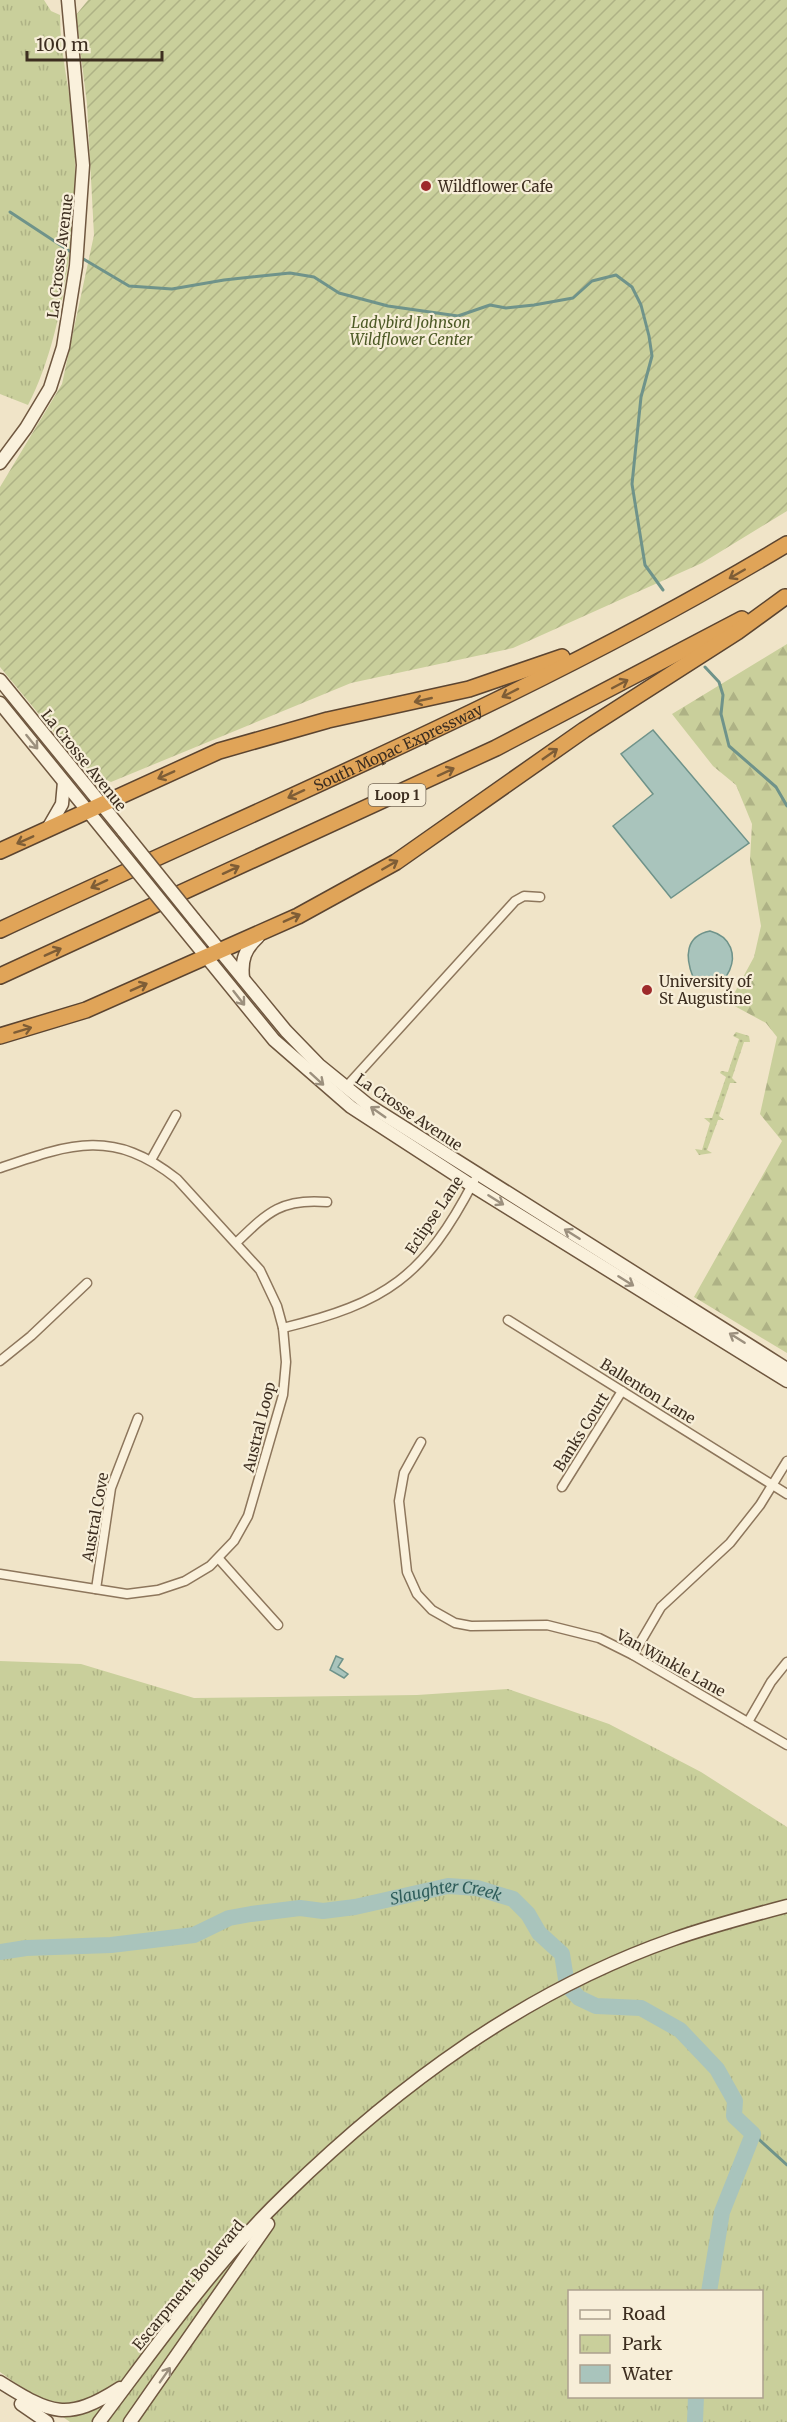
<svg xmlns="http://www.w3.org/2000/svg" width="787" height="2422" viewBox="0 0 787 2422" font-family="Merriweather,serif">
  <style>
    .grass { fill: url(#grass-dots) }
    .forest { fill: url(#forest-firs) }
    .park { fill: url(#park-tufts); fill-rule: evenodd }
    .garden { fill: url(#garden-furrows) }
    .water { fill: #a9c4bc; stroke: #6f938a; stroke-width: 1.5 }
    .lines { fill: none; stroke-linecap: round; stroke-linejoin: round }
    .stream { stroke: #6f938a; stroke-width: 3 }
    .river { stroke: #a9c4bc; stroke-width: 16 }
    .street-casing { stroke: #8d765c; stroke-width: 11 }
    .secondary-casing { stroke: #6f573f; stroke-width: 15 }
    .highway-casing { stroke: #5b4430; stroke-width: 18 }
    .street { stroke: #faf1dc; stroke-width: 8 }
    .secondary { stroke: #faf1dc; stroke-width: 12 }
    .highway { stroke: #e0a458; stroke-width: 15 }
    .secondary-bridge-casing { stroke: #6f573f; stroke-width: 15; stroke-linecap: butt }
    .secondary-bridge { stroke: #faf1dc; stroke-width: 12 }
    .oneway { stroke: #7e5d36 }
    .oneway2 { stroke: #9c907e }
    .poi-dot { fill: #9e2a2b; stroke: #f7eed8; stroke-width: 2 }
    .labels { text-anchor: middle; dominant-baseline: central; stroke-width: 4.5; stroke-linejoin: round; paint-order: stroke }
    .shield { fill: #f7eed8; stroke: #756857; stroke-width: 1.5 }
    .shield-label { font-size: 14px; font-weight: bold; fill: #3d2e20 }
    .poi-label { font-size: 15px; fill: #3d2e20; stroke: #f7eed8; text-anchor: start }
    .street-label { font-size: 15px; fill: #3d2e20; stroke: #f7eed8 }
    .park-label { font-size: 15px; font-style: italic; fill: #4d5a26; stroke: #f7eed8 }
    .water-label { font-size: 16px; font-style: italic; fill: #2f5d5a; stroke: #f7eed8 }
  </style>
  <defs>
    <pattern id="grass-dots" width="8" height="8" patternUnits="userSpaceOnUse" patternTransform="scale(1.5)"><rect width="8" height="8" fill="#c9cf9b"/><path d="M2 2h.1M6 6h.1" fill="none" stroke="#aeb285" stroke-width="1.8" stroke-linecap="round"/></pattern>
    <pattern id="forest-firs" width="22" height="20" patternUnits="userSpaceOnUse" patternTransform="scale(1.5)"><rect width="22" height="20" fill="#c9cf9b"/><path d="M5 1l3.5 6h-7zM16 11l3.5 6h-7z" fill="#aeb285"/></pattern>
    <pattern id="park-tufts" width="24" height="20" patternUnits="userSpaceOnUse" patternTransform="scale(1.5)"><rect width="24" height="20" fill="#c9cf9b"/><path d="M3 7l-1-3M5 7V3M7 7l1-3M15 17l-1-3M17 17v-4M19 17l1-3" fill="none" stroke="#aeb285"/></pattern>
    <pattern id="garden-furrows" width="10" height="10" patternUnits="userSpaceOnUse" patternTransform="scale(1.5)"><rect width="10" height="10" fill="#c9cf9b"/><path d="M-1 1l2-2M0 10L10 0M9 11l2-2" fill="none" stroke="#aeb285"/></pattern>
  </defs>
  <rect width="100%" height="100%" fill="#f0e4c8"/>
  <!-- grass -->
  <polygon class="grass" points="736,1032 749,1036 750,1042 744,1042 732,1078 737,1083 730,1083 719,1116 724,1120 718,1120 707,1150 712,1153 699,1155 695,1149 702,1150 710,1123 704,1118 712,1118 726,1077 720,1073 721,1071 728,1072 739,1039 733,1036"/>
  <!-- forest -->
  <polygon class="forest" points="787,644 787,1353 694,1297 782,1141 760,1114 777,1037 766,1023 729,1003 754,957 761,926 750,860 752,824 736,785 713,766 672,714"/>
  <!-- park -->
  <g class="park">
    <path d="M0 0H44L51 11 60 15C60 55 71 94 74 133 79 213 65 335 28 405L0 394Z"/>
    <path d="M0 1661 81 1664 194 1698 417 1695 508 1689 609 1724 701 1772 787 1827V2422H70L0 2372ZM570 2292H762V2396H570Z"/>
  </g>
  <!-- garden -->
  <polygon class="garden" points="88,0 787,0 787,511 702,563 513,648 351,683 111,782 85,770 0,667 0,487 62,384 94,235 87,104 76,15"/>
  <!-- water -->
  <g class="water">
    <polygon points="653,730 749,843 671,898 613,826 653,794 621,754"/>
    <path d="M710 931C755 943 723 1008 693 977 685 957 685 936 710 931Z"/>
    <polygon points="336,1656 343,1659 338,1667 348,1674 344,1678 330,1670"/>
  </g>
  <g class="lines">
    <!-- stream -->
    <g class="stream">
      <polyline points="10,212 74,254"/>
      <polyline points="80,257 129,286 172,289 224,280 290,273 314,277 339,293 388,306 458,316 490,305 506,308 534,305 573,298 592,281 616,275 632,287 641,305 649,336 652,356 641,397 632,484 645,565 663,590"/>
      <polyline points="705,667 719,682 723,695 721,714 729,746 776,787 787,806"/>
      <polyline points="753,2134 787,2165"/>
    </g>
    <!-- river -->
    <g class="river">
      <path id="s1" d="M0 1952 26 1948 111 1945 194 1935 229 1918 251 1914 300 1908 323 1911 355 1907 448 1886 477 1888 513 1899 528 1914 539 1933 562 1954 567 1985 579 1998 596 2006 641 2008 680 2030 717 2069 735 2101 734 2116 753 2134 722 2212 709 2292"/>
      <polyline points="695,2422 696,2396"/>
    </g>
    <!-- street casing -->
    <g class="street-casing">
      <g id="street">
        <polyline points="346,1087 515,901 524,896 540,897"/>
        <polyline points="151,1160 176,1115"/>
        <path d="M0 1168C70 1144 113 1128 177 1179L260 1270 277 1306 283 1328 286 1362 283 1395 248 1516 234 1541 210 1566 185 1581 158 1590 127 1594 0 1574"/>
        <path d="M237 1242C268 1212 282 1198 327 1202"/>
        <polyline points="508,1320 787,1494"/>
        <path d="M283 1328C386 1303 424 1277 474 1181"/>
        <polyline points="0,1361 31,1336 87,1283"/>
        <polyline points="421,1442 404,1473 399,1501 407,1572 417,1594 432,1610 455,1623 471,1626 547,1625 599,1638 633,1655 787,1745"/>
        <polyline points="562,1487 622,1391"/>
        <polyline points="219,1559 278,1625"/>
        <polyline points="96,1589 111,1488 138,1418"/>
        <polyline points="633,1655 661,1607 730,1543 760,1505 787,1461"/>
        <polyline points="748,1722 771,1682 787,1662"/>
      </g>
    </g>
    <!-- secondary casing -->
    <g class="secondary-casing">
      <g id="secondary">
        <polyline points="0,463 26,428 50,388 63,347 76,266 83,165 68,0"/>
        <polyline points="0,680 124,832"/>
        <polyline points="0,703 113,842"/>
        <polyline points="47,830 62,804 64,782"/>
        <polyline points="194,919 286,1031 319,1065 367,1104 787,1369"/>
        <polyline points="182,927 274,1040 351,1107 471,1185 787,1381"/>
        <path d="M243 978C241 960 245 949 258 937"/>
        <path d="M0 2382C51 2414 67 2422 120 2388"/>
        <polyline points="21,2404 47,2422"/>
        <path d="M99 2422C158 2344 215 2262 286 2194 398 2085 525 1991 674 1939 711 1926 749 1916 787 1906"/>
        <polyline points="130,2422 268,2224"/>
      </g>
    </g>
    <!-- highway casing -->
    <g class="highway-casing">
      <g id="highway">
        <polyline points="0,851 219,751 328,720 469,689 562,657"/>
        <path id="s2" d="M0 930C264 806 536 695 787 544"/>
        <polyline points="0,976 496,748 742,619"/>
        <polyline points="0,1036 86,1010 298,916 396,862 584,730 737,632 785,597"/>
      </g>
    </g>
    <!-- street -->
    <use href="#street" class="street"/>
    <!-- secondary -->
    <use href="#secondary" class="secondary"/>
    <!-- highway -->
    <use href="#highway" class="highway"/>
    <!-- secondary-bridge casing -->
    <g class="secondary-bridge-casing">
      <g id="secondary-bridge">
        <polyline points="124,832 194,919"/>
        <polyline points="113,842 182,927"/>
      </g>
    </g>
    <!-- secondary-bridge -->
    <use href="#secondary-bridge" class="secondary-bridge"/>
  </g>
  <!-- one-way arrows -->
  <defs><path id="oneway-shaft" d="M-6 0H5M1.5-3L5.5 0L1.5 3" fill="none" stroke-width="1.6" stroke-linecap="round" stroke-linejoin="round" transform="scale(1.5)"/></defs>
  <g class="oneway">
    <use href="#oneway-shaft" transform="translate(737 574) rotate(150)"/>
    <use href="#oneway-shaft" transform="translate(620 684) rotate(-28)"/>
    <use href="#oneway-shaft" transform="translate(510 693) rotate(153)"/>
    <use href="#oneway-shaft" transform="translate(423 700) rotate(167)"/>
    <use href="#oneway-shaft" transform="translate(550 754) rotate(-35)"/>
    <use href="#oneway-shaft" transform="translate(446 772) rotate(-25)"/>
    <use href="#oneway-shaft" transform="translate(166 775) rotate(156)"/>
    <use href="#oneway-shaft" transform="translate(296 794) rotate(155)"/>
    <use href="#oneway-shaft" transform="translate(25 840) rotate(156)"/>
    <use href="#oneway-shaft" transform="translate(390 865) rotate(-30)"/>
    <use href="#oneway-shaft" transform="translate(231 870) rotate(-25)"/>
    <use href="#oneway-shaft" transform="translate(99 884) rotate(155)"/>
    <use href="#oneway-shaft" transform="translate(292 918) rotate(-24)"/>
    <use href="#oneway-shaft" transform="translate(53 952) rotate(-24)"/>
    <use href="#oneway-shaft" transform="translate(139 987) rotate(-24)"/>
    <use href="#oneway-shaft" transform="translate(23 1030) rotate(-17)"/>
  </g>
  <g class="oneway2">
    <use href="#oneway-shaft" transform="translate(32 742) rotate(51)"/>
    <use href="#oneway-shaft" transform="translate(239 998) rotate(52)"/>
    <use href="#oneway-shaft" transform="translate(317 1079) rotate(42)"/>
    <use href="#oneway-shaft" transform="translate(378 1112) rotate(-145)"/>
    <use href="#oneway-shaft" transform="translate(496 1200) rotate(32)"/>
    <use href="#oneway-shaft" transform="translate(572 1234) rotate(-148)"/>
    <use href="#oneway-shaft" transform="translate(626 1281) rotate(32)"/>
    <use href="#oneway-shaft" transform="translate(737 1338) rotate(-148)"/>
    <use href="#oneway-shaft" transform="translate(165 2375) rotate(-55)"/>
  </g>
  <!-- markers -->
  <g class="poi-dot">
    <circle cx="426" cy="186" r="6"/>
    <circle cx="647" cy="990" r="6"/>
  </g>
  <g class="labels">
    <!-- shield labels -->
    <rect class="shield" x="368.5" y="784" width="57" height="22" rx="4.5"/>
    <g class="shield-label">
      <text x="397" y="795">Loop 1</text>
    </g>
    <!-- poi labels -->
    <g class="poi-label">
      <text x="438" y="186">Wildflower Cafe</text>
      <text x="659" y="981">University of<tspan x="659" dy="17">St Augustine</tspan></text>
    </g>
    <!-- street labels -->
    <g class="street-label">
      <text transform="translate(60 256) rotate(-83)">La Crosse Avenue</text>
      <text stroke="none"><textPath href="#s2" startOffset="438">South Mopac Expressway</textPath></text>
      <text transform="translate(84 760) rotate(51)">La Crosse Avenue</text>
      <text transform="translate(409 1112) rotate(34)">La Crosse Avenue</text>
      <text transform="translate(434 1215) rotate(-56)">Eclipse Lane</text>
      <text transform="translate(648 1391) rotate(32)">Ballenton Lane</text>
      <text transform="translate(259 1427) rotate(-76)">Austral Loop</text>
      <text transform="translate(581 1432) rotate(-58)">Banks Court</text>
      <text transform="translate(95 1517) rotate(-80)">Austral Cove</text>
      <text transform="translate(671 1663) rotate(29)">Van Winkle Lane</text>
      <text transform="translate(188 2285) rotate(-50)">Escarpment Boulevard</text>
    </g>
    <!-- park labels -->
    <g class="park-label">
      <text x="411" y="322">Ladybird Johnson<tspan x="411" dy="17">Wildflower Center</tspan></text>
    </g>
    <!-- water labels -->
    <g class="water-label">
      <text stroke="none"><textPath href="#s1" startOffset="454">Slaughter Creek</textPath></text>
    </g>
  </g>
  <!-- legend -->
  <rect x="568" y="2290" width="195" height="108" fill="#f7eed8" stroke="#ada18e" stroke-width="1.5"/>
  <rect x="580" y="2310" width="30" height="9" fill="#faf1dc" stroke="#ada18e" stroke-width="1.5"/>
  <text x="622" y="2320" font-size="18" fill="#3d2e20">Road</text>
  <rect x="580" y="2335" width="30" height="18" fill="url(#park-tufts)" stroke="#ada18e" stroke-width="1.5"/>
  <text x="622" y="2350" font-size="18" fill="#3d2e20">Park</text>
  <rect x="580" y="2365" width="30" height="18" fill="#a9c4bc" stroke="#ada18e" stroke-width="1.5"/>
  <text x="622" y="2380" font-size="18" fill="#3d2e20">Water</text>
  <!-- scale -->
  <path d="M27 51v9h135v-9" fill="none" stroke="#3d2e20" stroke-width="3"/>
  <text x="36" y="51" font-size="18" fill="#3d2e20" stroke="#f7eed8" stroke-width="4.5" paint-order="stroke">100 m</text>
</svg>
